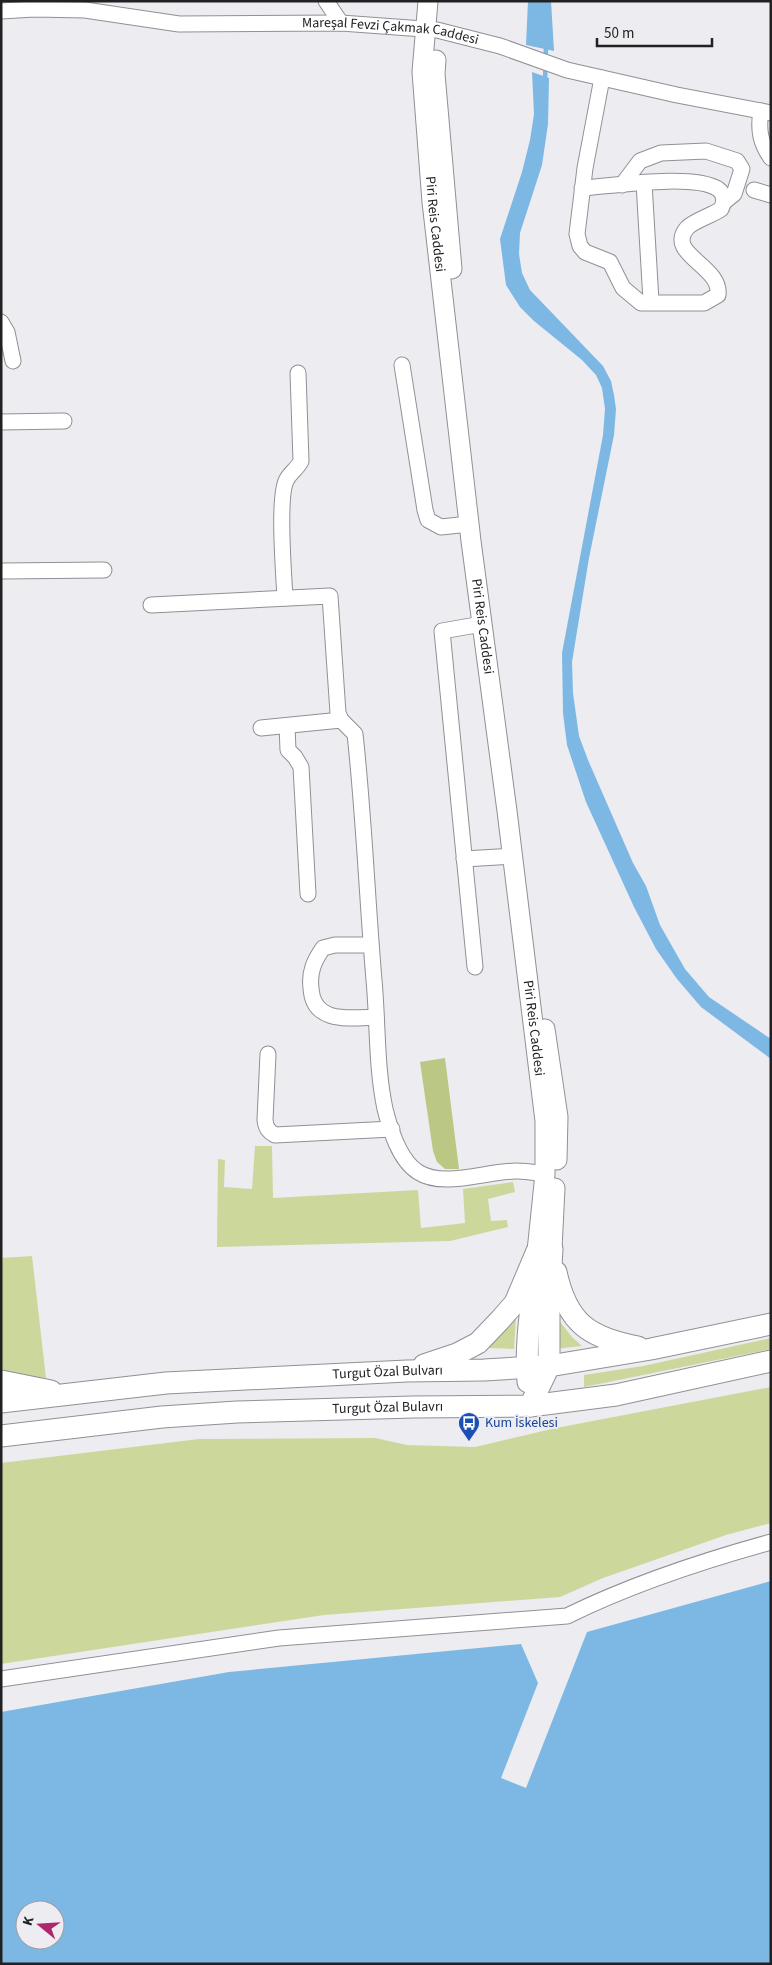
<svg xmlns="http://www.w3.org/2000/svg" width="772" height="1965" viewBox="0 0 772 1965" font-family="'Source Sans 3',sans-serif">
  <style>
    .green { fill: #ccd89b }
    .forest { fill: #bbc884 }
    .water { fill: #7db8e5; fill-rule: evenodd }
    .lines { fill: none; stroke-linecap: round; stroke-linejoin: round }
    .stream { stroke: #7db8e5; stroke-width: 4.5 }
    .minor-casing { stroke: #909095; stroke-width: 17 }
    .major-casing { stroke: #909095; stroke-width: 21 }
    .highway-casing { stroke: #909095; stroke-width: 23 }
    .minor { stroke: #fff; stroke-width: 15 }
    .major { stroke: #fff; stroke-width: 19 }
    .highway { stroke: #fff; stroke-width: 21 }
    .labels { text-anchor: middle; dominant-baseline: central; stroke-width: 4; stroke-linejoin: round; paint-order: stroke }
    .street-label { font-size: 14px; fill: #212123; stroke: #ececf1 }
    .transit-label { font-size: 14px; fill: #164399; stroke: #ececf1; text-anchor: start }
  </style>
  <rect width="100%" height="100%" fill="#ececf1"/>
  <!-- green -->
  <g class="green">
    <polygon points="255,1146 272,1146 273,1198 418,1190 421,1228 465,1223 463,1189 513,1182 515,1192 488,1199 491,1221 507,1220 508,1227 450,1241 217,1247 218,1159 225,1160 224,1187 252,1189"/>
    <polygon points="32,1256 46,1378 1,1376 1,1258"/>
    <polygon points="516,1318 514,1349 488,1348"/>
    <polygon points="557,1318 572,1337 582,1346 555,1349"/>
    <polygon points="771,1338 771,1349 584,1387 584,1375 643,1366"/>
    <polygon points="771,1387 771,1523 726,1535 603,1578 560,1597 324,1615 1,1664 1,1463 199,1439 375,1438 407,1445 475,1447 556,1428"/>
  </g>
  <!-- forest -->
  <polygon class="forest" points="445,1058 459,1169 445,1169 437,1162 433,1151 420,1062"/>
  <!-- water -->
  <g class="water">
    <polygon points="528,1 551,1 554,51 526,45"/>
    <polygon points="532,72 549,78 548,124 542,165 520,233 519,254 522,273 530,290 603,366 611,381 614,395 616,409 614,435 589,558 572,662 573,693 579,736 588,760 633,863 646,886 660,925 685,969 709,997 771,1039 771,1059 701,1007 677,979 656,949 634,907 586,802 567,745 563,713 562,653 603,435 605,409 602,388 596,375 582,360 534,321 520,307 506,285 500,239 522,172 530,140 534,114"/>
    <path d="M771 1581V1964H1V1712L229 1672 521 1644 538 1683 501 1778 526 1788 587 1632ZM25 1910H55V1940H25Z"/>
  </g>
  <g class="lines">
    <!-- stream -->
    <polyline class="stream" points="545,82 546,45"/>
    <!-- minor casing -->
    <g class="minor-casing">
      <g id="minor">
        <polyline points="326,1 341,23"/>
        <path id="s1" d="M1 11 34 9 85 10 179 24 341 23 437 30 500 46 567 70 677 95 771 113"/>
        <path d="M761 111C758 129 760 143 771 158"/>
        <polyline points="644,183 651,301"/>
        <polyline points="622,185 640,161 661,153 706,151 737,161 742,169 734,194 724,202"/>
        <path d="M582 188C612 186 694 173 718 189 725 194 725 202 721 209 713 215 693 221 687 228 665 254 722 266 718 295L704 303H641L623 288 610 262 585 252 580 246 577 234 585 168 602 78"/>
        <polyline points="754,190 771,195"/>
        <polyline points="1,322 7,332 13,361"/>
        <polyline points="402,365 425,510 428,520 441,527 469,524"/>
        <polyline points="1,422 64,421"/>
        <polyline points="1,571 104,570"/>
        <path d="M285 598C284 576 277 495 287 479 291 472 298 468 301 461L298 373"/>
        <path d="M151 605 330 596 338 713 341 720 355 734C364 816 367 898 374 980 378 1023 376 1066 385 1109 390 1129 399 1160 418 1172 444 1189 489 1170 518 1171 527 1171 536 1173 545 1174"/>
        <polyline points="287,726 288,750 295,757 301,767 308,894"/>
        <polyline points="261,728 341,720"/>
        <polyline points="464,859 513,856"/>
        <path d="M371 945H335L323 948C314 961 309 972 311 988 313 1024 349 1018 376 1017"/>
        <polyline points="475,967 442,631 482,624"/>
        <path d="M268 1054 265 1120C266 1128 268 1131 275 1135L392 1129"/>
        <path d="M1 1679 279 1638 567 1616C632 1584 702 1561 771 1542"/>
      </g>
    </g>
    <!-- major casing -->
    <g class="major-casing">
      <g id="major">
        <path id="s2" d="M428 1 422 72 432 202 471 541 507 811 545 1121V1174L537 1251"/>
        <polyline points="436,60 435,74 452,269"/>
        <polyline points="545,1029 558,1117 557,1160"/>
        <polyline points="552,1249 555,1188"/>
      </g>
    </g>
    <!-- highway casing -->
    <g class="highway-casing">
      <g id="highway">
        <path d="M556 1272C567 1323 589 1338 638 1347"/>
        <polyline points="424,1365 457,1354 478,1343 500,1320 515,1303 537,1251"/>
        <polyline points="1,1381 51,1391"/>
        <path d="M528 1382C525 1346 531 1309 535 1273"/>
        <path id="s3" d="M1 1402 166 1383 407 1371 484 1370 549 1366 651 1349 771 1324"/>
        <polyline points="530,1406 549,1366 549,1301 552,1249"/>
        <path id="s4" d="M1 1436 162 1417 237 1412 413 1407 530 1406 616 1395 771 1361"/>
      </g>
    </g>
    <!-- minor -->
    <use href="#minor" class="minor"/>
    <!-- major -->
    <use href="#major" class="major"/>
    <!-- highway -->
    <use href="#highway" class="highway"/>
  </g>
  <!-- icons -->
  <defs>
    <g id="bus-pin" transform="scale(1.125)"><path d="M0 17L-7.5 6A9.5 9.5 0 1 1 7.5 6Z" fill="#1a4fb4" stroke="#ececf1"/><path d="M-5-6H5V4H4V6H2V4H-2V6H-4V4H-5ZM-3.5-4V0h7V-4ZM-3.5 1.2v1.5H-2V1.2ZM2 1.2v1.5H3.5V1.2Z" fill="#fff"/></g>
  </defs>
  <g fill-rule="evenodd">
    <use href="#bus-pin" x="469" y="1423"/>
  </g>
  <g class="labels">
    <!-- street labels -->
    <g class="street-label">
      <text stroke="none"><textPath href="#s1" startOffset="391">Mareşal Fevzi Çakmak Caddesi</textPath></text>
      <text stroke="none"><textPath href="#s2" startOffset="224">Piri Reis Caddesi</textPath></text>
      <text stroke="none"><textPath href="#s2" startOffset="629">Piri Reis Caddesi</textPath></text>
      <text stroke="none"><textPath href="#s2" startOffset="1034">Piri Reis Caddesi</textPath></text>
      <text stroke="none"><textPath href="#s3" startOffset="388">Turgut Özal Bulvarı</textPath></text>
      <text stroke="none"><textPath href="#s4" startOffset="388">Turgut Özal Bulavrı</textPath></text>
    </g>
    <!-- transit labels -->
    <g class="transit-label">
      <text x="485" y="1423">Kum İskelesi</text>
    </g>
  </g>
  <!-- border -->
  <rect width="772" height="1965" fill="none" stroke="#212123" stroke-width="5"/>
  <!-- north arrow -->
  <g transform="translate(40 1925) rotate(288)"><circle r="24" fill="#ececf1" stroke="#9b9b9f"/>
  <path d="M0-4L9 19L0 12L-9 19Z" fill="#ae276c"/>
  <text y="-8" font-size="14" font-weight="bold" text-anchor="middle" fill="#212123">K</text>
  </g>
  <!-- scale -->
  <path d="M597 38v8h115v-8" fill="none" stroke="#212123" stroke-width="2.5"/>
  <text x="604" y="38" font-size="15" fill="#212123" stroke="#ececf1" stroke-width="4" paint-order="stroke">50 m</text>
</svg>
